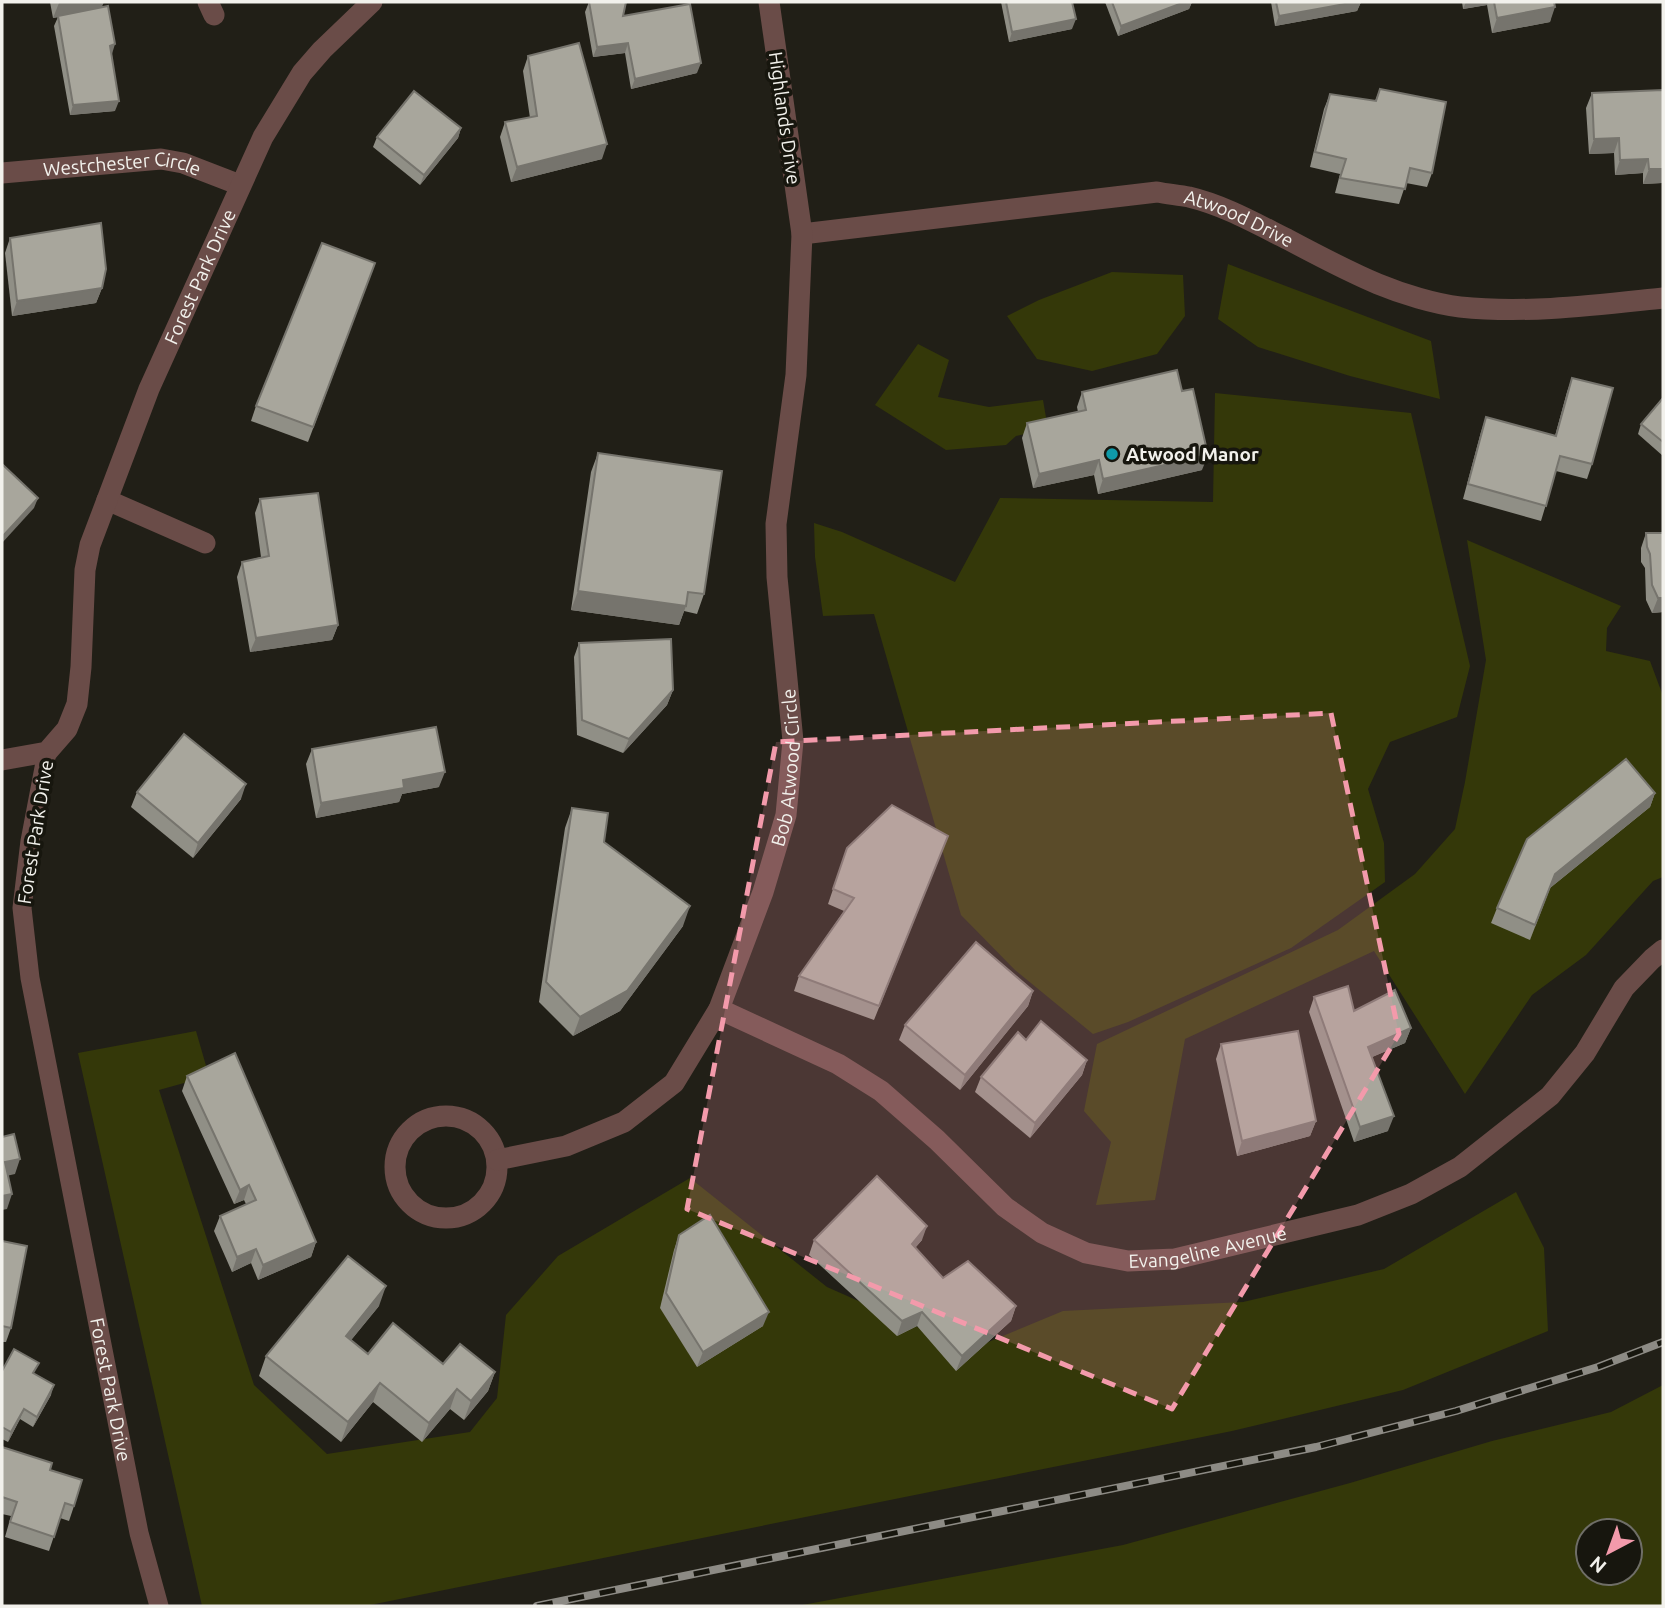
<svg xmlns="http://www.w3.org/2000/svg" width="1665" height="1608" viewBox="0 0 1665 1608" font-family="Ubuntu,sans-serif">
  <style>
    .green { fill: #343809; fill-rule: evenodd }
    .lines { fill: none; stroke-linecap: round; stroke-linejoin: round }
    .lane { stroke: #6a4c48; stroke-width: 19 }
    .street { stroke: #6a4c48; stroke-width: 21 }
    .rail-casing { stroke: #8d8b85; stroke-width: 8 }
    .rail { stroke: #17160e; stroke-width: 5; stroke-dasharray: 16; stroke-linecap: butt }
    .wall { fill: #908f86 }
    .shaded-wall { fill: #76746d }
    .building { fill: #a8a69c; stroke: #76746d; stroke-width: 2 }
    .marked { fill: #f39aab; fill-opacity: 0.2; stroke: #f39aab; stroke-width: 5; stroke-dasharray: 14 9; stroke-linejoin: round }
    .culture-dot { fill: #0f9aa8; stroke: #17160e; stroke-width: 2.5 }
    .labels { text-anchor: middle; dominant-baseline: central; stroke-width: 7; stroke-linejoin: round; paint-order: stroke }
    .street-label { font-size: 19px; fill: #f2f1ec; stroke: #17160e }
    .poi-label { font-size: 19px; font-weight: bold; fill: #f2f1ec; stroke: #17160e; text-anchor: start }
  </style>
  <rect width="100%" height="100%" fill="#211f17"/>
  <!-- green -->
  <g class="green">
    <polygon points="1228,264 1431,341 1440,399 1350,376 1258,347 1218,319"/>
    <polygon points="1112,272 1183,275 1185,316 1157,354 1092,371 1037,359 1007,316 1039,300"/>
    <polygon points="918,344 949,360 938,397 989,407 1043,400 1048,429 1016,436 1006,445 946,450 875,405"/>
    <polygon points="1215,393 1411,413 1470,666 1457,717 1390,742 1368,789 1384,843 1385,882 1291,948 1128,1022 1093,1034 1015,970 961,915 874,614 823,616 815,557 814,523 842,532 955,582 1000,498 1213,502"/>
    <polygon points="1467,540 1621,606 1607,628 1606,651 1650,661 1663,696 1663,877 1653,881 1586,955 1532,995 1465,1094 1374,951 1185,1039 1155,1200 1096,1205 1111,1142 1084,1111 1097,1044 1338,930 1415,874 1455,829 1465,782 1486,660"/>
    <polygon points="196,1031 209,1076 159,1090 254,1385 327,1454 470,1432 497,1398 506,1315 558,1256 690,1178 827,1287 969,1350 1063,1311 1243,1302 1384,1269 1516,1192 1544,1248 1548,1331 1403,1390 1232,1431 365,1606 202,1606 78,1053"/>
    <path d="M1663 1385V1606H797L1123 1545 1350 1483 1492 1441 1611 1412ZM1630 1531V1573H1588V1531Z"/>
  </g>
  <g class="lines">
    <!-- lane -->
    <path class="lane" id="s1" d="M47 752 30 841 22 908 30 978 139 1533 159 1606"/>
    <!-- street -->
    <g class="street">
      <polyline points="208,2 214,15"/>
      <path id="s2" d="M2 173 161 159 183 163 240 185"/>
      <path id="s3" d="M802 234 1157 192C1167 194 1178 195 1189 197 1223 205 1255 223 1287 239 1317 255 1347 271 1378 284 1402 294 1435 304 1460 307 1528 314 1596 305 1663 298"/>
      <polyline points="107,500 205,543"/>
      <path id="s4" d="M2 760 47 752 67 729 77 704 81 667 85 570 90 545 149 389 263 137 302 73 322 50 372 2"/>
      <path id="s5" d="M719 1009 838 1064 881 1091 937 1140 1005 1207 1042 1233 1086 1253 1128 1261 1175 1259 1358 1215 1411 1194 1460 1167 1550 1096 1585 1053 1624 988 1652 959 1663 950"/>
      <circle cx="446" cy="1167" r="51"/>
      <path id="s6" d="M497 1160 566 1146 624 1122 674 1083 719 1009 763 892 786 815 793 741 777 577 776 524 796 375 802 234 769 2"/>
    </g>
    <!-- rail casing -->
    <g class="rail-casing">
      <polyline id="rail" points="537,1606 1316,1447 1456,1411 1598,1367 1663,1342"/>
    </g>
    <!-- rail -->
    <use href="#rail" class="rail"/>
  </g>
  <!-- wall -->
  <g class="wall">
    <polygon points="50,2 103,2 101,8 112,54 115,111 70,115 54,26 58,17 53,18"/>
    <polygon points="589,2 623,16 697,73 631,89 625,53 593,57 585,12"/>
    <polygon points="1001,2 1072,2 1072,29 1009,42"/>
    <polygon points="1105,2 1192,2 1189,9 1118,36"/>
    <polygon points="1271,2 1361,2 1357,11 1275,26"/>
    <polygon points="1462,2 1554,2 1550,22 1492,33 1487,5 1463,9"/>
    <polygon points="528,56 602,159 511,182 500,137 505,122 530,118 523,71"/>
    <polygon points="1380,89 1432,173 1427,187 1406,183 1399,204 1335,193 1340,174 1310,167 1324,109 1330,94 1375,101"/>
    <polygon points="1663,90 1662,183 1643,184 1643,173 1615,175 1614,153 1589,154 1586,108 1592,93"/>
    <polygon points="461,128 458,138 420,185 373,147 377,137"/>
    <polygon points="10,238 102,288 96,303 12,316 5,253"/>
    <polygon points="375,263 308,442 251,421 256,406"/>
    <polygon points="1572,378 1592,464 1587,479 1556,471 1541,521 1463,499 1481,432 1486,417 1555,436 1567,392"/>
    <polygon points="1082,392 1202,470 1098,494 1094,475 1033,488 1022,438 1027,423 1078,412 1077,407"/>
    <polygon points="1663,398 1663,456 1638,434 1641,424"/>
    <polygon points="598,453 704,594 697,614 684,611 679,625 571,610 591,472"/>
    <polygon points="260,499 338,625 332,640 250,652 237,577 242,562 261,557 255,513"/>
    <polygon points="1646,533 1663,533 1663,612 1652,613 1646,600 1645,568 1641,562 1641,548"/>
    <polygon points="579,643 673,690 667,705 623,753 577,735 574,657"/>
    <polygon points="312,749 439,787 402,794 399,802 316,818 306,764"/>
    <polygon points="137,792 241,799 193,858 131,807"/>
    <polygon points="1655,793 1650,807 1550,888 1530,940 1491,923 1497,908"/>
    <polygon points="572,808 683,926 620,1011 573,1036 539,1002 565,828"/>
    <polygon points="948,836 874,1020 794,991 799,976 844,911 828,904 847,848"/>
    <polygon points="1033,991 1028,1006 960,1090 899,1040 905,1025"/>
    <polygon points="1314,997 1411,1028 1405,1043 1372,1057 1388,1131 1354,1142 1309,1012"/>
    <polygon points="1026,1040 1087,1060 1082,1075 1030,1138 975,1092 981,1077"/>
    <polygon points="1221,1044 1316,1121 1310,1136 1237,1156 1216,1059"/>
    <polygon points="187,1076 316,1242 311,1257 258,1280 251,1263 232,1272 214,1231 220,1216 246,1204 244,1200 234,1204 182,1091"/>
    <polygon points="679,1235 763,1326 697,1367 660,1308 674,1250"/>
    <polygon points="814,1240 922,1240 915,1248 943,1278 1016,1306 1011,1321 956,1371 917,1326 897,1336 809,1255"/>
    <polygon points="2,1241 11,1328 6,1342 2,1342"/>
    <polygon points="379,1306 351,1340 368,1354 495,1372 488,1391 464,1420 450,1409 422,1442 373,1402 341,1442 259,1376 266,1356"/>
    <polygon points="2,1371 35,1374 51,1395 33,1427 20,1419 8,1442 2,1439"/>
    <polygon points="2,1447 50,1470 74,1506 69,1521 60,1518 49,1551 5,1537 11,1516 2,1514"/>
  </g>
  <!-- shaded-wall -->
  <g class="shaded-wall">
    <polygon points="65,2 104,2 101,9 53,18 59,3"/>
    <polygon points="1185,2 1192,2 1189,9 1118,36 1121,26"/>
    <polygon points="1356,2 1361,2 1357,11 1275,26 1279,16"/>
    <polygon points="1466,2 1488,2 1487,5 1463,9"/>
    <polygon points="1555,7 1550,22 1492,33 1497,18"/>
    <polygon points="1076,19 1072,29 1009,42 1012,32"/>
    <polygon points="628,43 625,53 593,57 597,47"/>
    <polygon points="115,44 112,54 106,56 110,46"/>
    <polygon points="701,63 697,73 631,89 635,79"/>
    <polygon points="119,101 115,111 70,115 73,105"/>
    <polygon points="461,128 458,138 420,185 424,175"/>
    <polygon points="1619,138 1614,153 1589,154 1594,139"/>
    <polygon points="607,144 602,159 511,182 517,167"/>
    <polygon points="1648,159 1643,173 1615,175 1620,160"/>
    <polygon points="1649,169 1663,169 1662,183 1643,184"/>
    <polygon points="102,288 96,303 12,316 17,301"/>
    <polygon points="1208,455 1202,470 1098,494 1103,479"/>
    <polygon points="1099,460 1094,475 1033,488 1039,474"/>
    <polygon points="38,498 34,508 2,543 2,537"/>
    <polygon points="578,591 686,606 679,625 571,610"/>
    <polygon points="1658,598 1663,598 1663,612 1652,613"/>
    <polygon points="338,625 332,640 250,652 256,638"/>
    <polygon points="673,690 667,705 623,753 629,739"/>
    <polygon points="445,772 439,787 402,794 399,802 316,818 321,803 403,780"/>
    <polygon points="246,784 241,799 193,858 198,843"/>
    <polygon points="1655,793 1650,807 1550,888 1530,940 1555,874"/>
    <polygon points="690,906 683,926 620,1011 573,1036 580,1017"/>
    <polygon points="1033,991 1028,1006 960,1090 965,1075"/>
    <polygon points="1411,1028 1405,1043 1363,1061 1368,1047"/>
    <polygon points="1087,1060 1082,1075 1030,1138 1035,1123"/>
    <polygon points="1394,1116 1388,1131 1354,1142 1360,1127"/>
    <polygon points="1316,1121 1310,1136 1237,1156 1242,1141"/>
    <polygon points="20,1159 15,1174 2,1177 5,1162"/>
    <polygon points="249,1185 244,1200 234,1204 240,1190"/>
    <polygon points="12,1194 7,1209 2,1210 2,1196"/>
    <polygon points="927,1226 922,1240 906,1258 912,1244"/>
    <polygon points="316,1242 311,1257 258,1280 263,1265"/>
    <polygon points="256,1249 251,1263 232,1272 237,1257"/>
    <polygon points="386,1286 379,1306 339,1355 346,1336"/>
    <polygon points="1016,1306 1011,1321 956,1371 962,1356"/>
    <polygon points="769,1312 763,1326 697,1367 703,1352"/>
    <polygon points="922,1312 917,1326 897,1336 902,1321"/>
    <polygon points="495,1372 488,1391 464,1420 471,1401"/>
    <polygon points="380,1383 373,1402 341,1442 348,1422"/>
    <polygon points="54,1385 51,1395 33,1427 37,1417"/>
    <polygon points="457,1389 450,1409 422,1442 429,1423"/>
    <polygon points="24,1409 20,1419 8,1442 11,1432"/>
  </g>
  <!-- building -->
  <g class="building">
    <polygon points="589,2 626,2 623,16 690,4 701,63 635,79 628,43 597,47"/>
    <polygon points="1006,2 1072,2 1076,19 1012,32"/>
    <polygon points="1112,2 1185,2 1121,26"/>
    <polygon points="1276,2 1356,2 1279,16"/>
    <polygon points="1494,2 1554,2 1555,7 1497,18"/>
    <polygon points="108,6 115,44 110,46 119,101 73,105 58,16"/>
    <polygon points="579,43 607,144 517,167 505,122 537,116 528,56"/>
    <polygon points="1380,89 1446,102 1432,173 1410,168 1405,189 1340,178 1346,159 1315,152 1330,94 1376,101"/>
    <polygon points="1663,90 1663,169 1649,169 1648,159 1620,160 1619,138 1594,139 1592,93"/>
    <polygon points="414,91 461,128 424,175 377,137"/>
    <polygon points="101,223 106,269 102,288 17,301 10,238"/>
    <polygon points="322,243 375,263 313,427 256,406"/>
    <polygon points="1177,370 1182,391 1193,389 1208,455 1103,479 1099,460 1039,474 1027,423 1086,410 1082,392"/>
    <polygon points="1572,378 1613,388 1592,464 1560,456 1546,506 1468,484 1486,417 1556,436"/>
    <polygon points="1663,398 1663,442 1641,424"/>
    <polygon points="598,453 722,471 704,594 688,592 686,606 578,591"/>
    <polygon points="2,464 38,498 2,537"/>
    <polygon points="318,493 338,625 256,638 242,562 269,556 260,499"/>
    <polygon points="1646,533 1663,533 1663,598 1658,598 1652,585 1650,554 1647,547"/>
    <polygon points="671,639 673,690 629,739 582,720 579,643"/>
    <polygon points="436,727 445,772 403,780 404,788 321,803 312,749"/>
    <polygon points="184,734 246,784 198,843 137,792"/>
    <polygon points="1626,759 1655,793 1555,874 1535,925 1497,908 1527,839"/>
    <polygon points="892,805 948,836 879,1006 799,976 854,898 833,889 847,848"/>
    <polygon points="572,808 608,813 604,842 690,906 627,991 580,1017 546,982"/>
    <polygon points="976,942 1033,991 965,1075 905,1025"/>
    <polygon points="1348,986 1354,1011 1395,990 1411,1028 1368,1047 1394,1116 1360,1127 1314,997"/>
    <polygon points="1041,1021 1087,1060 1035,1123 981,1077 1018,1032 1026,1040"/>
    <polygon points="1298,1031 1316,1121 1242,1141 1221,1044"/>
    <polygon points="235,1053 316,1242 263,1265 256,1249 237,1257 220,1216 256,1200 249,1185 240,1190 187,1076"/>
    <polygon points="14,1134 20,1159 5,1162 12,1194 2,1196 2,1137"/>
    <polygon points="877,1176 927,1226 912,1244 943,1278 968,1261 1016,1306 962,1356 922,1312 902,1321 814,1240"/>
    <polygon points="710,1215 769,1312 703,1352 666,1293 679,1235"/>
    <polygon points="2,1241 27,1246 11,1328 2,1326"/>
    <polygon points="348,1256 386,1286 346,1336 368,1354 393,1323 443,1364 460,1344 495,1372 471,1401 457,1389 429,1423 380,1383 348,1422 266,1356"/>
    <polygon points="14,1349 39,1363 33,1373 54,1385 37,1417 24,1409 11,1432 2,1427 2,1371"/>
    <polygon points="2,1447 52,1463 50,1470 82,1480 74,1506 65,1503 54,1537 10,1522 17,1502 2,1497"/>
  </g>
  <!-- marked area -->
  <path class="marked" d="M1331 713 1399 1034 1172 1409 687 1209 776 742Z"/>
  <!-- markers -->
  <circle class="culture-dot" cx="1112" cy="454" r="7"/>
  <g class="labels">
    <!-- street labels -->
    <g class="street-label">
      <text transform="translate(785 118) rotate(82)">Highlands Drive</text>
      <text stroke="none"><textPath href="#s2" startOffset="121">Westchester Circle</textPath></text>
      <text stroke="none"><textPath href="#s3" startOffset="444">Atwood Drive</textPath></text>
      <text stroke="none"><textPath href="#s4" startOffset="553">Forest Park Drive</textPath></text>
      <text stroke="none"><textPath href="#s6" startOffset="536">Bob Atwood Circle</textPath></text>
      <text transform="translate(35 832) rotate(-81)">Forest Park Drive</text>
      <text stroke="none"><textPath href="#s5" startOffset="569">Evangeline Avenue</textPath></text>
      <text stroke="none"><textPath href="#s1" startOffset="648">Forest Park Drive</textPath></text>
    </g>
    <!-- poi labels -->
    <g class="poi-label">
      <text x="1126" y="454">Atwood Manor</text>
    </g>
  </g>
  <!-- border -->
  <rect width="1665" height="1608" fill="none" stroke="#f2f1ec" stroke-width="7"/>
  <!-- north arrow -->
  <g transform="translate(1609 1552) rotate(221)"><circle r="33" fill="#17160e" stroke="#6f6e67" stroke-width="2"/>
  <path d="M0-5L12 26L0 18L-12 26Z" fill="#f39aab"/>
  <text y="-10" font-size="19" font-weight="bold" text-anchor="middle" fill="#f2f1ec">N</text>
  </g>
</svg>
